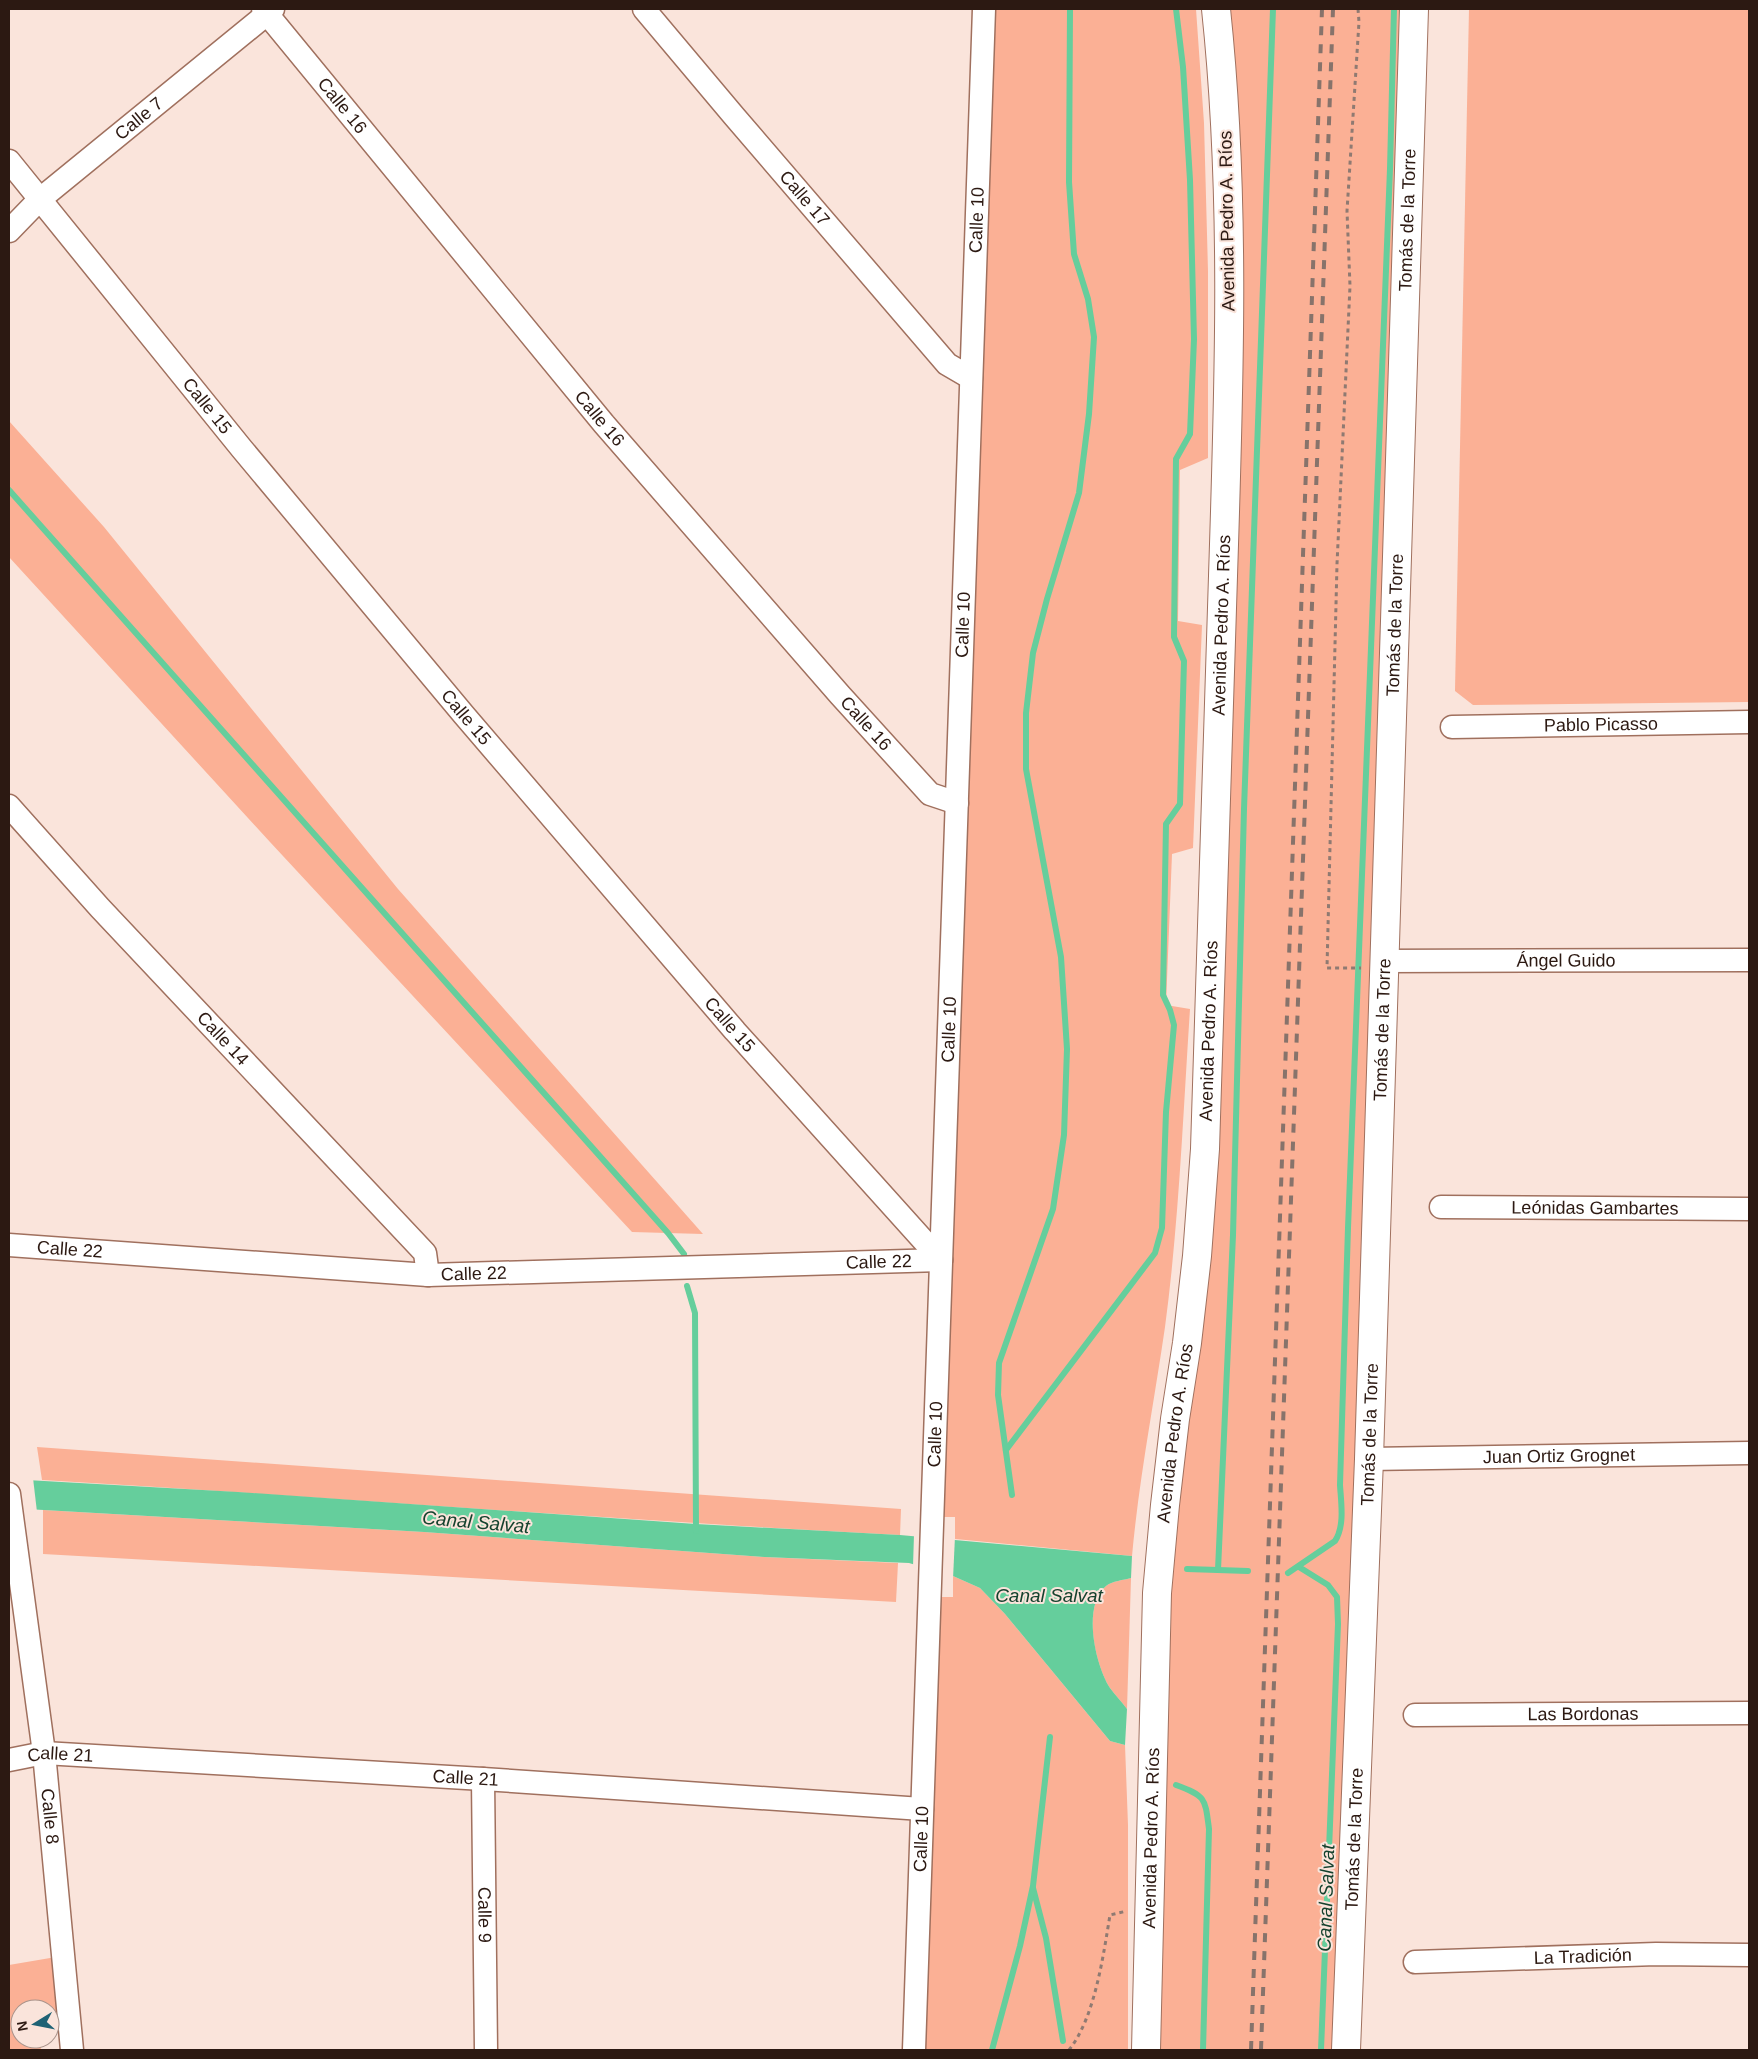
<svg xmlns="http://www.w3.org/2000/svg" width="1758" height="2059" viewBox="0 0 1758 2059" font-family="Helvetica,sans-serif">
  <style>
    .green { fill: #fbb095 }
    .water { fill: #65ce9c }
    .pier { fill: #fae4db }
    .lines { fill: none; stroke-linecap: round; stroke-linejoin: round }
    .stream { stroke: #65ce9c; stroke-width: 6 }
    .street-casing { stroke: #a0705e; stroke-width: 25 }
    .secondary-casing { stroke: #a0705e; stroke-width: 30 }
    .path { stroke: #8f7a72; stroke-width: 3; stroke-dasharray: 4 4; stroke-linecap: butt }
    .street { stroke: #fff; stroke-width: 22 }
    .secondary { stroke: #fff; stroke-width: 28 }
    .rail { stroke: #87736b; stroke-width: 4; stroke-dasharray: 9 9; stroke-linecap: butt }
    .labels { text-anchor: middle; dominant-baseline: central; stroke-width: 4; stroke-linejoin: round; paint-order: stroke }
    .street-label { font-size: 18px; fill: #2c1912; stroke: #fae4db }
    .water-label { font-size: 19px; font-style: italic; fill: #15422e; stroke: #fae4db }
  </style>
  <rect width="100%" height="100%" fill="#fae4db"/>
  <!-- green -->
  <g class="green">
    <path d="M995 9H1196L1204 123 1208 271V458L1180 470 1178 621 1202 625 1193 848 1172 854 1166 1005 1190 1009C1183 1115 1179 1222 1165 1327 1154 1403 1139 1479 1132 1556L955 1539V1517H944Z"/>
    <polygon points="1216,9 1414,9 1346,2050 1146,2050 1150,1906 1187,1343 1224,556"/>
    <polygon points="1469,9 1749,9 1749,702 1473,705 1455,691"/>
    <polygon points="9,421 104,527 398,889 703,1234 632,1232 270,842 9,557"/>
    <path d="M37 1447 901 1509 900 1535C614 1520 328 1497 42 1480Z"/>
    <polygon points="43,1510 424,1532 764,1557 898,1563 896,1602 43,1554"/>
    <polygon points="953,1576 980,1588 1005,1614 1110,1741 1125,1745 1128,1825 1128,2050 921,2050 939,1597 953,1597"/>
    <path d="M1131 1578 1127 1709C1122 1702 1115 1695 1110 1688 1095 1664 1082 1606 1106 1586 1112 1581 1124 1580 1131 1578Z"/>
    <polygon points="56,1957 63,2022 50,2023 50,2009 20,2009 20,2039 40,2039 41,2050 9,2050 9,1965"/>
  </g>
  <!-- water -->
  <path class="water" d="M9 1479 238 1492 696 1524 900 1535 1132 1556 1131 1578C1124 1580 1112 1581 1106 1586 1082 1606 1095 1664 1110 1688 1115 1695 1122 1702 1127 1709L1125 1745 1110 1741 1005 1614 980 1588 953 1576 909 1563 764 1557 424 1532 9 1508Z"/>
  <!-- pier -->
  <g class="pier">
    <polygon points="9,1477 33,1478 37,1512 9,1510"/>
    <polygon points="914,1534 955,1536 953,1579 913,1567"/>
  </g>
  <g class="lines">
    <!-- stream -->
    <g class="stream">
      <polyline points="9,490 668,1233 684,1254"/>
      <polyline points="687,1286 695,1313 696,1531"/>
      <polyline points="1006,1450 1155,1253 1162,1228 1166,1112 1174,1025 1170,1010 1163,995 1166,824 1180,804 1184,661 1174,637 1176,459 1190,434 1194,339 1190,180 1183,67 1176,9"/>
      <polyline points="1012,1495 998,1395 999,1363 1053,1209 1064,1135 1067,1049 1061,957 1026,769 1026,713 1033,653 1047,599 1079,493 1089,414 1094,337 1088,299 1074,254 1069,182 1070,9"/>
      <polyline points="1299,1567 1328,1585 1337,1597 1338,1624 1321,2050"/>
      <polyline points="1187,1569 1248,1571"/>
      <polyline points="1218,1570 1233,1235 1244,809 1273,9"/>
      <path d="M1288 1573 1335 1541C1345 1526 1341 1502 1340 1485L1348 1228 1390 169 1394 9"/>
      <path d="M1176 1785C1206 1796 1205 1798 1209 1829L1203 2050"/>
      <polyline points="1033,1888 1046,1938 1063,2041"/>
      <polyline points="992,2050 1020,1946 1033,1886 1050,1737"/>
    </g>
    <!-- street casing -->
    <g class="street-casing">
      <g id="street">
        <path id="s1" d="M263 9 604 424 840 695 930 794 957 803"/>
        <path id="s2" d="M644 9 734 116 947 364 971 378"/>
        <path id="s3" d="M9 161 242 449 464 715 735 1031 941 1260"/>
        <path id="s4" d="M9 231 39 200 273 9"/>
        <path id="s5" d="M1452 727 1749 722"/>
        <path id="s6" d="M9 806 100 908 425 1253 428 1275"/>
        <path id="s7" d="M1384 961 1749 960"/>
        <path id="s8" d="M1441 1207 1749 1209"/>
        <path id="s9" d="M9 1245 428 1275 941 1260"/>
        <path id="s10" d="M1369 1459 1749 1453"/>
        <path id="s11" d="M9 1494 44 1753 72 2050"/>
        <path id="s12" d="M1415 1715 1749 1713"/>
        <path id="s13" d="M9 1760 44 1753 483 1779 922 1809"/>
        <path id="s14" d="M483 1779 486 2050"/>
        <path id="s15" d="M1415 1962 1656 1954 1749 1955"/>
        <path id="s16" d="M914 2050 984 9"/>
      </g>
    </g>
    <!-- secondary casing -->
    <g class="secondary-casing">
      <g id="secondary">
        <path id="s17" d="M1146 2050 1157 1593 1165 1505 1175 1419 1187 1343 1197 1256 1205 1149C1211 958 1217 767 1223 576 1229 387 1236 197 1216 9"/>
        <path id="s18" d="M1346 2050 1369 1459 1414 9"/>
      </g>
    </g>
    <!-- path -->
    <g class="path">
      <polyline points="1358,9 1359,22 1347,211 1350,286 1337,564 1327,968 1361,968"/>
      <path d="M1069 2050C1095 2017 1103 1957 1110 1915L1127 1911"/>
    </g>
    <!-- street -->
    <use href="#street" class="street"/>
    <!-- secondary -->
    <use href="#secondary" class="secondary"/>
    <!-- rail -->
    <g class="rail">
      <polyline points="1251,2050 1322,9"/>
      <polyline points="1261,2050 1333,9"/>
    </g>
  </g>
  <g class="labels">
    <!-- street labels -->
    <g class="street-label">
      <text stroke="none"><textPath href="#s1" startOffset="125">Calle 16</textPath></text>
      <text stroke="none"><textPath href="#s4" startOffset="172">Calle 7</textPath></text>
      <text stroke="none"><textPath href="#s2" startOffset="248">Calle 17</textPath></text>
      <text stroke="none"><textPath href="#s16" startOffset="1831">Calle 10</textPath></text>
      <text stroke="none"><textPath href="#s18" startOffset="1831">Tomás de la Torre</textPath></text>
      <text transform="translate(1227 221) rotate(-91)">Avenida Pedro A. Ríos</text>
      <text stroke="none"><textPath href="#s3" startOffset="315">Calle 15</textPath></text>
      <text stroke="none"><textPath href="#s1" startOffset="530">Calle 16</textPath></text>
      <text stroke="none"><textPath href="#s16" startOffset="1426">Calle 10</textPath></text>
      <text stroke="none"><textPath href="#s18" startOffset="1426">Tomás de la Torre</textPath></text>
      <text stroke="none"><textPath href="#s17" startOffset="1428">Avenida Pedro A. Ríos</textPath></text>
      <text stroke="none"><textPath href="#s3" startOffset="720">Calle 15</textPath></text>
      <text stroke="none"><textPath href="#s1" startOffset="935">Calle 16</textPath></text>
      <text stroke="none"><textPath href="#s5" startOffset="149">Pablo Picasso</textPath></text>
      <text stroke="none"><textPath href="#s7" startOffset="182">Ángel Guido</textPath></text>
      <text stroke="none"><textPath href="#s3" startOffset="1125">Calle 15</textPath></text>
      <text stroke="none"><textPath href="#s16" startOffset="1021">Calle 10</textPath></text>
      <text stroke="none"><textPath href="#s18" startOffset="1021">Tomás de la Torre</textPath></text>
      <text stroke="none"><textPath href="#s17" startOffset="1022">Avenida Pedro A. Ríos</textPath></text>
      <text stroke="none"><textPath href="#s6" startOffset="316">Calle 14</textPath></text>
      <text stroke="none"><textPath href="#s8" startOffset="154">Leónidas Gambartes</textPath></text>
      <text stroke="none"><textPath href="#s9" startOffset="61">Calle 22</textPath></text>
      <text stroke="none"><textPath href="#s9" startOffset="871">Calle 22</textPath></text>
      <text stroke="none"><textPath href="#s9" startOffset="466">Calle 22</textPath></text>
      <text stroke="none"><textPath href="#s16" startOffset="616">Calle 10</textPath></text>
      <text stroke="none"><textPath href="#s17" startOffset="618">Avenida Pedro A. Ríos</textPath></text>
      <text stroke="none"><textPath href="#s18" startOffset="616">Tomás de la Torre</textPath></text>
      <text stroke="none"><textPath href="#s10" startOffset="190">Juan Ortiz Grognet</textPath></text>
      <text stroke="none"><textPath href="#s12" startOffset="168">Las Bordonas</textPath></text>
      <text stroke="none"><textPath href="#s13" startOffset="52">Calle 21</textPath></text>
      <text stroke="none"><textPath href="#s13" startOffset="458">Calle 21</textPath></text>
      <text stroke="none"><textPath href="#s11" startOffset="325">Calle 8</textPath></text>
      <text stroke="none"><textPath href="#s17" startOffset="212">Avenida Pedro A. Ríos</textPath></text>
      <text stroke="none"><textPath href="#s16" startOffset="211">Calle 10</textPath></text>
      <text stroke="none"><textPath href="#s18" startOffset="211">Tomás de la Torre</textPath></text>
      <text stroke="none"><textPath href="#s14" startOffset="136">Calle 9</textPath></text>
      <text stroke="none"><textPath href="#s15" startOffset="168">La Tradición</textPath></text>
    </g>
    <!-- water labels -->
    <g class="water-label">
      <text transform="translate(476 1522) rotate(5)">Canal Salvat</text>
      <text x="1049" y="1595">Canal Salvat</text>
      <text transform="translate(1326 1898) rotate(-88)">Canal Salvat</text>
    </g>
  </g>
  <!-- border -->
  <rect width="1758" height="2059" fill="none" stroke="#2c1912" stroke-width="20"/>
  <!-- north arrow -->
  <g transform="translate(35 2024) rotate(260)"><circle r="24" fill="#fae4db" stroke="#a8938b"/>
  <path d="M0-4L9 19L0 12L-9 19Z" fill="#1f6275"/>
  <text y="-8" font-size="14" font-weight="bold" text-anchor="middle" fill="#2c1912">N</text>
  </g>
</svg>
